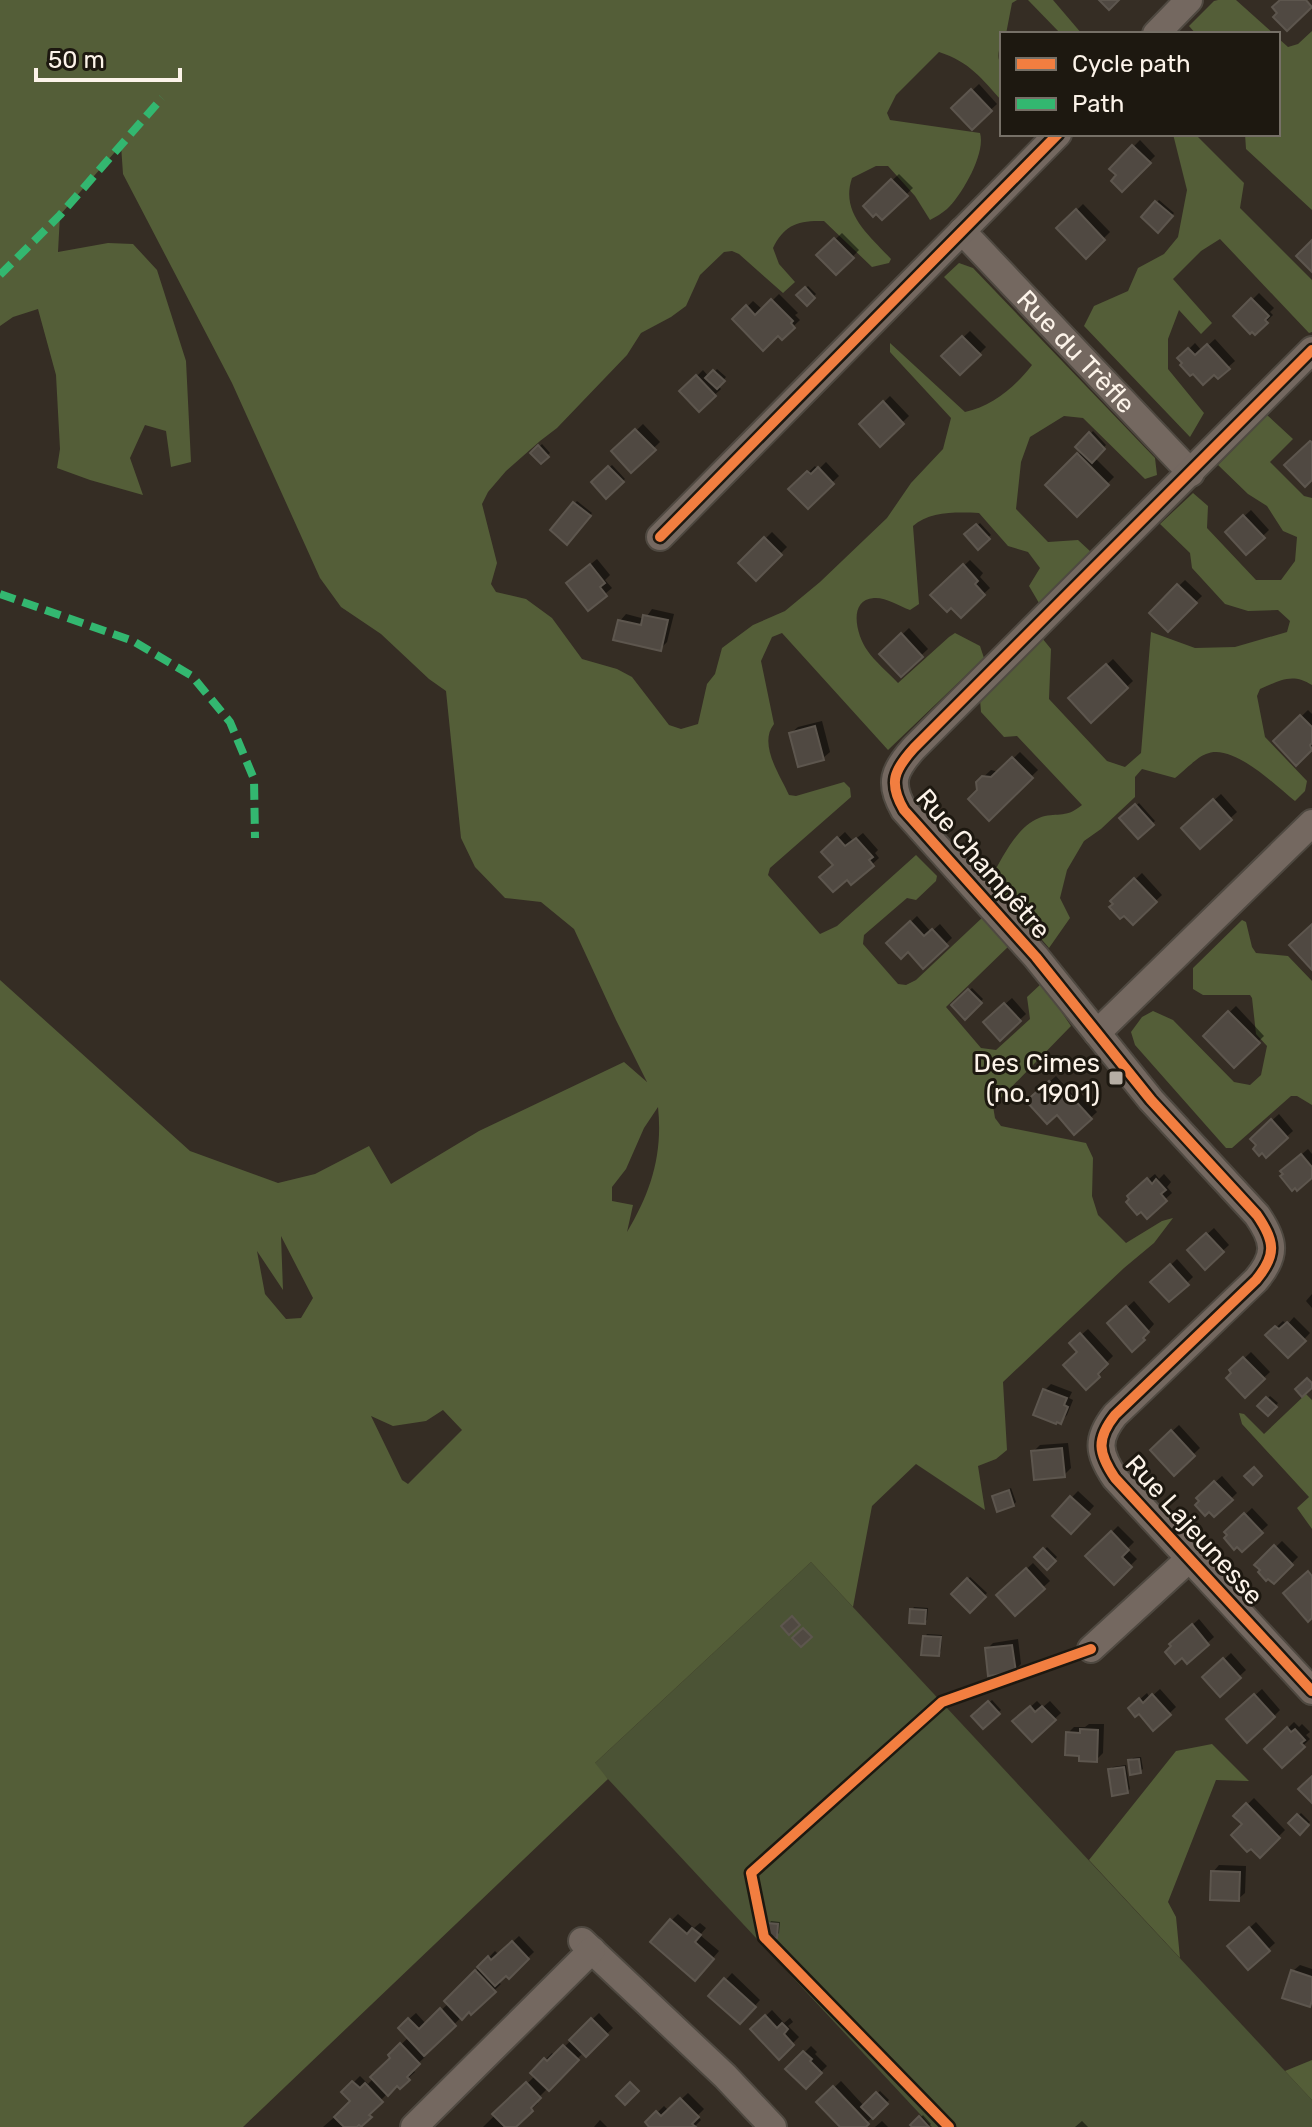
<svg xmlns="http://www.w3.org/2000/svg" width="1312" height="2127" viewBox="0 0 1312 2127" font-family="Rubik,sans-serif">
  <style>
    .green { fill: #4b5335 }
    .forest { fill: #545e38; fill-rule: evenodd }
    .shadow { fill: #0007 }
    .building { fill: #504942; stroke: #5d564e; stroke-width: 2 }
    .lines { fill: none; stroke-linecap: round; stroke-linejoin: round }
    .minor-casing { stroke: #4f4941; stroke-width: 30 }
    .minor { stroke: #746860; stroke-width: 26 }
    .quiet { stroke: #33b770; stroke-width: 8; stroke-dasharray: 16 8; stroke-linecap: butt }
    .cycleway-casing { stroke: #1d1810; stroke-width: 15 }
    .cycleway { stroke: #f27e40; stroke-width: 10 }
    .poi-dot { fill: #b6aea4; stroke: #1d1810; stroke-width: 3 }
    .labels { text-anchor: middle; dominant-baseline: central; stroke-width: 6; stroke-linejoin: round; paint-order: stroke }
    .street-label { font-size: 26px; fill: #fcf3e9; stroke: #1d1810 }
    .poi-label { font-size: 26px; fill: #fcf3e9; stroke: #1d1810; text-anchor: end }
  </style>
  <rect width="100%" height="100%" fill="#352d24"/>
  <!-- green -->
  <polygon class="green" points="811,1562 1312,2100 1312,2127 932,2127 594,1764"/>
  <!-- forest -->
  <g class="forest">
    <path d="M0 0H1017L1012 3 1006 34H1002C1002 46 994 56 1002 65V101C981 78 970 62 939 52L896 95 887 113 890 120 980 133C986 153 962 195 947 209 942 213 936 217 930 220L915 196 888 166H876L852 178C840 213 869 235 891 259L889 263 872 267 824 221C798 220 784 225 773 248L779 264 795 282 783 293 739 254 732 251 724 252 700 275 686 306 671 317 641 333 627 355 557 428 540 441 506 471 488 492 482 504 497 563 491 584 496 592 526 599 552 618 582 659 617 669 632 677 669 725 681 729 698 724 707 684 715 674 722 648 753 625 785 611 820 582 887 518 911 483 943 449 951 418 890 352V343L965 412C992 406 1015 387 1032 365L944 277 959 263 973 268 1155 458 1157 475 1145 479 1083 418 1064 416 1030 437 1021 462 1016 509 1048 542 1078 540 1091 552 1039 603 1029 586 1040 568 1028 552 1008 546 979 513C958 512 929 511 913 526L919 604 910 610C899 606 885 597 874 598 847 600 857 636 867 650 875 662 888 672 898 683L949 637 955 633 980 646 984 658 888 750 782 633 772 637 761 661 774 724C758 744 780 775 789 795L796 796 844 782 850 788 851 797 770 868 768 875 820 934 837 926 916 855 937 876 936 881 916 900 907 898 864 935 863 944 898 984 906 985 916 980 984 916 1011 944 946 1007 981 1048 996 1050 1030 1019 1027 997 1042 983 1071 1026 993 1106 995 1118 1001 1126 1086 1143 1093 1158 1092 1196 1098 1215 1126 1243 1162 1221 1173 1218 1154 1243 1124 1268 1003 1382 1007 1450 996 1459 978 1466 985 1510 916 1464 872 1506 853 1607 811 1562 595 1763 608 1779 243 2127H0V980L190 1151 278 1183 315 1174 369 1146 391 1184 479 1131 624 1062 647 1082 616 1020 574 929 541 902 505 898 475 867 461 838 446 691 429 679 381 634 341 607 320 578 232 383 123 174 121 145 60 215 58 252 108 243 133 244 157 270 186 361 191 462 171 467 166 431 145 425 130 458 143 495 90 480 57 468 60 449 56 375 38 309 13 317 0 326ZM658 1107C663 1154 651 1192 627 1232L633 1205 612 1201V1187L626 1169 644 1128ZM281 1236 313 1298 301 1318 286 1319 265 1294 257 1251 283 1290ZM443 1410 462 1430 408 1484 402 1480 371 1416 393 1426 426 1421Z"/>
    <polygon points="1028,0 1053,0 1082,34 1061,34"/>
    <polygon points="1218,0 1236,0 1274,34 1196,34 1189,26 1214,1"/>
    <polygon points="1312,31 1312,210 1246,149 1245,134 1278,134 1278,38 1288,47 1298,44"/>
    <polygon points="1173,134 1195,134 1244,183 1240,208 1312,280 1312,332 1309,333 1220,239 1201,251 1173,279 1212,323 1201,334 1179,310 1168,339 1168,369 1204,413 1190,437 1084,326 1094,306 1128,291 1138,268 1164,254 1178,237 1187,190"/>
    <path d="M1267 415 1293 439 1270 462 1304 496 1312 498V685C1292 672 1279 681 1260 689L1257 696 1265 737 1307 781 1305 791 1295 801C1275 785 1232 742 1206 754 1197 757 1183 772 1175 778L1142 769 1135 777V797L1101 829 1084 841 1067 870 1060 898 1070 918 1049 948 990 879C1002 859 1016 827 1039 818 1056 811 1064 820 1082 805L1017 736 1004 737 981 712 980 699 1042 638 1051 649 1049 699 1107 761 1125 767 1141 753 1151 632 1195 648 1235 647 1287 632 1290 621 1278 610 1248 611 1225 604 1192 568 1190 553 1160 524 1193 493 1208 506 1207 528 1256 580H1281L1295 561 1297 537 1283 531 1267 506 1248 494 1218 465Z"/>
    <polygon points="1242,920 1246,922 1252,947 1256,953 1288,956 1312,981 1312,1105 1297,1096 1291,1096 1232,1148 1226,1148 1135,1045 1131,1032 1142,1017 1153,1011 1173,1020 1234,1082 1250,1085 1261,1075 1267,1046 1256,1034 1252,998 1250,995 1203,995 1193,989 1193,968"/>
    <polygon points="1306,1394 1312,1400 1312,1529 1297,1508 1309,1497 1242,1424 1239,1413 1244,1414 1264,1434"/>
    <polygon points="1212,1744 1249,1781 1216,1780 1168,1902 1176,1917 1180,1958 1089,1860 1176,1751"/>
    <polygon points="1312,2060 1312,2100 1285,2071"/>
  </g>
  <!-- shadow -->
  <g class="shadow">
    <polygon points="979,84 997,104 972,127 954,108"/>
    <polygon points="1140,140 1155,156 1122,189 1119,175 1112,169"/>
    <polygon points="899,174 913,188 882,218 865,206"/>
    <polygon points="1159,200 1174,213 1158,230 1144,217"/>
    <polygon points="1083,204 1110,232 1086,256 1059,228"/>
    <polygon points="842,233 859,250 837,273 819,255"/>
    <polygon points="808,286 816,294 807,303 799,295"/>
    <polygon points="1259,293 1274,308 1270,312 1273,315 1255,332 1236,316"/>
    <polygon points="779,294 798,313 795,315 800,320 782,337 735,319 753,301 763,310"/>
    <polygon points="970,331 986,347 960,373 944,356"/>
    <polygon points="1215,339 1235,361 1218,376 1214,372 1180,358 1195,343 1202,351"/>
    <polygon points="717,369 726,377 718,386 721,389 699,409 682,391 703,370 709,377"/>
    <polygon points="890,396 909,416 880,444 862,424"/>
    <polygon points="643,424 660,442 631,470 614,452"/>
    <polygon points="1093,431 1106,445 1094,457 1114,477 1077,514 1048,485 1082,451 1078,447"/>
    <polygon points="542,444 550,453 541,461 533,453"/>
    <polygon points="826,462 839,476 808,506 791,489 815,466 818,470"/>
    <polygon points="612,465 625,479 606,496 594,482"/>
    <polygon points="577,501 592,513 567,543 552,530"/>
    <polygon points="1251,510 1269,530 1246,552 1227,532"/>
    <polygon points="980,523 991,535 978,547 967,534"/>
    <polygon points="772,532 787,547 756,578 741,563"/>
    <polygon points="597,559 610,575 605,580 612,588 588,608 575,577"/>
    <polygon points="970,560 983,573 980,577 990,588 961,615 933,595"/>
    <polygon points="1185,580 1202,596 1168,629 1151,613"/>
    <polygon points="652,609 674,614 667,642 661,648 620,621 626,614 645,619"/>
    <polygon points="909,628 928,649 901,674 882,654"/>
    <polygon points="1113,659 1133,681 1091,720 1071,698"/>
    <polygon points="1308,710 1312,714 1312,748 1296,763 1276,741"/>
    <polygon points="822,721 830,752 823,758 791,733 798,727"/>
    <polygon points="1020,752 1038,770 989,818 978,782 991,770 999,772"/>
    <polygon points="1221,794 1237,812 1200,846 1184,828"/>
    <polygon points="1139,803 1155,821 1139,836 1122,818"/>
    <polygon points="845,832 853,841 863,833 878,850 875,853 879,858 852,883 835,865 830,846"/>
    <polygon points="1142,873 1162,895 1133,922 1113,901"/>
    <polygon points="917,916 931,932 940,924 952,938 923,966 908,949 889,943"/>
    <polygon points="972,988 983,999 965,1017 953,1005"/>
    <polygon points="1012,998 1026,1014 1000,1038 985,1022"/>
    <polygon points="1236,1006 1264,1036 1234,1065 1205,1036"/>
    <polygon points="1056,1076 1073,1095 1078,1090 1097,1112 1075,1132 1057,1112 1035,1095"/>
    <polygon points="1279,1114 1293,1131 1266,1155 1252,1139"/>
    <polygon points="1308,1149 1312,1154 1312,1176 1289,1165"/>
    <polygon points="1155,1174 1159,1179 1164,1174 1171,1182 1167,1187 1172,1193 1147,1216 1141,1209 1136,1190"/>
    <polygon points="1214,1228 1229,1245 1205,1267 1190,1250"/>
    <polygon points="1177,1259 1193,1277 1169,1300 1153,1282"/>
    <polygon points="1312,1294 1312,1308 1306,1301"/>
    <polygon points="1134,1301 1154,1324 1148,1331 1150,1332 1132,1349 1110,1323"/>
    <polygon points="1294,1317 1310,1333 1288,1356 1268,1335 1283,1321 1287,1325"/>
    <polygon points="1088,1329 1113,1356 1103,1366 1105,1369 1086,1387 1080,1352 1072,1343"/>
    <polygon points="1251,1352 1270,1372 1245,1395 1232,1370"/>
    <polygon points="1051,1384 1072,1392 1069,1398 1073,1400 1067,1415 1061,1421 1045,1390"/>
    <polygon points="1270,1396 1278,1403 1268,1414 1260,1406"/>
    <polygon points="1179,1425 1200,1448 1174,1473 1152,1450"/>
    <polygon points="1068,1443 1071,1468 1064,1475 1033,1452 1040,1445"/>
    <polygon points="1222,1476 1237,1493 1214,1515 1198,1498"/>
    <polygon points="1011,1488 1016,1502 1013,1505 994,1496"/>
    <polygon points="1078,1491 1094,1506 1071,1531 1054,1516"/>
    <polygon points="1252,1508 1268,1525 1242,1549 1227,1532"/>
    <polygon points="1118,1526 1134,1542 1127,1549 1137,1559 1114,1582 1088,1556"/>
    <polygon points="1282,1541 1298,1557 1274,1582 1257,1565"/>
    <polygon points="1047,1547 1057,1557 1047,1567 1037,1557"/>
    <polygon points="1033,1563 1050,1581 1015,1613 999,1595"/>
    <polygon points="970,1577 987,1593 970,1610 954,1594"/>
    <polygon points="914,1607 928,1608 927,1620 924,1622 912,1610"/>
    <polygon points="1199,1619 1214,1637 1187,1661 1178,1638"/>
    <polygon points="927,1634 942,1635 941,1651 938,1654 925,1637"/>
    <polygon points="1018,1639 1021,1664 1015,1670 987,1649 993,1643"/>
    <polygon points="1231,1653 1246,1670 1220,1694 1205,1677"/>
    <polygon points="1160,1689 1176,1707 1154,1728 1139,1711 1130,1708 1147,1693 1150,1698"/>
    <polygon points="1262,1689 1280,1710 1274,1716 1235,1713"/>
    <polygon points="992,1700 1001,1710 983,1727 974,1716"/>
    <polygon points="1037,1701 1043,1707 1050,1701 1061,1713 1032,1740 1015,1721"/>
    <polygon points="1294,1722 1299,1727 1302,1724 1310,1732 1306,1735 1310,1739 1282,1766 1267,1749"/>
    <polygon points="1089,1724 1104,1724 1103,1753 1096,1760 1068,1733 1074,1727 1085,1727"/>
    <polygon points="1141,1757 1143,1769 1140,1771 1131,1761 1133,1758"/>
    <polygon points="1126,1765 1130,1789 1127,1792 1110,1770 1113,1767"/>
    <polygon points="1254,1798 1285,1830 1260,1855 1245,1824 1236,1816"/>
    <polygon points="1301,1813 1310,1822 1300,1832 1291,1823"/>
    <polygon points="1219,1865 1246,1866 1245,1893 1238,1899 1213,1872"/>
    <polygon points="678,1914 694,1928 700,1923 706,1928 700,1935 719,1951 701,1972 671,1921"/>
    <polygon points="771,1921 780,1922 779,1933 776,1936 769,1924"/>
    <polygon points="1256,1922 1275,1943 1248,1967 1230,1946"/>
    <polygon points="519,1936 534,1952 509,1976 506,1973 497,1981 501,1984 472,2012 469,2010 423,2054 425,2057 412,2069 415,2072 400,2086 397,2084 374,2107 376,2109 361,2125 359,2122 354,2127 323,2127 353,2101 344,2092 360,2076 368,2084 393,2058 390,2055 409,2037 407,2021 416,2013 426,2024 449,2003 447,2001 495,1951 499,1955"/>
    <polygon points="1300,1965 1312,1969 1312,2002 1309,2005 1293,1971"/>
    <polygon points="732,1973 760,2000 740,2022 711,1996"/>
    <polygon points="772,2010 784,2023 790,2018 793,2022 788,2026 799,2037 779,2057 752,2029"/>
    <polygon points="599,2013 613,2028 586,2054 584,2052 536,2100 538,2103 513,2127 483,2127 536,2075 533,2072 552,2053 555,2056"/>
    <polygon points="811,2046 817,2052 815,2054 827,2066 806,2087 788,2069"/>
    <polygon points="841,2081 864,2106 880,2091 889,2100 863,2127 843,2127 819,2102"/>
    <polygon points="688,2093 704,2109 697,2116 701,2120 694,2127 652,2127 648,2122 664,2106 669,2111"/>
    <polygon points="923,2115 931,2124 928,2127 915,2127 913,2125"/>
    <polygon points="600,2120 607,2127 594,2127"/>
    <polygon points="882,2121 888,2127 875,2127"/>
    <polygon points="1082,2121 1088,2127 1075,2127"/>
  </g>
  <!-- building -->
  <g class="building">
    <polygon points="1099,0 1119,0 1109,10"/>
    <polygon points="1280,0 1306,0 1312,7 1287,31 1273,17 1277,13 1272,7"/>
    <polygon points="971,89 992,111 972,130 951,108"/>
    <polygon points="1132,145 1151,163 1122,192 1111,181 1116,175 1109,169"/>
    <polygon points="891,179 908,196 882,220 876,214 873,217 863,206"/>
    <polygon points="1155,201 1173,216 1158,233 1141,217"/>
    <polygon points="1076,209 1105,240 1086,259 1056,228"/>
    <polygon points="834,238 854,258 836,275 816,255"/>
    <polygon points="1312,240 1312,272 1296,256"/>
    <polygon points="805,287 815,298 807,306 796,295"/>
    <polygon points="1251,298 1269,316 1265,320 1268,323 1255,335 1252,332 1250,334 1233,316"/>
    <polygon points="771,299 793,321 791,323 795,328 782,340 778,336 763,351 732,319 746,305 755,315"/>
    <polygon points="962,336 981,355 960,375 941,356"/>
    <polygon points="1207,344 1230,369 1218,379 1214,375 1203,385 1193,374 1190,376 1180,365 1182,363 1177,358 1188,348 1195,355"/>
    <polygon points="713,370 725,381 717,389 705,378"/>
    <polygon points="696,375 716,396 699,412 679,391"/>
    <polygon points="883,401 904,424 880,447 859,424"/>
    <polygon points="635,429 656,450 631,473 611,451"/>
    <polygon points="1089,432 1105,449 1092,463 1075,447"/>
    <polygon points="1310,441 1312,442 1312,480 1305,487 1284,465"/>
    <polygon points="538,445 549,457 541,464 530,453"/>
    <polygon points="1077,453 1109,485 1077,517 1045,485"/>
    <polygon points="608,466 624,482 606,499 591,482"/>
    <polygon points="818,467 834,484 808,509 788,489 807,471 811,474"/>
    <polygon points="573,502 591,516 567,545 550,530"/>
    <polygon points="1243,515 1265,538 1246,555 1225,532"/>
    <polygon points="976,524 990,539 978,550 964,534"/>
    <polygon points="764,537 782,555 756,581 738,563"/>
    <polygon points="590,564 605,583 600,587 607,596 588,611 566,583"/>
    <polygon points="963,564 978,581 975,584 985,595 961,618 951,608 947,612 930,595"/>
    <polygon points="1177,584 1197,603 1168,632 1149,613"/>
    <polygon points="643,615 668,620 661,651 613,640 618,620 641,625"/>
    <polygon points="901,633 923,657 901,677 879,654"/>
    <polygon points="1106,664 1128,688 1091,723 1068,698"/>
    <polygon points="1300,715 1312,727 1312,743 1310,745 1312,750 1296,766 1273,741"/>
    <polygon points="815,726 824,760 798,767 789,733"/>
    <polygon points="1012,757 1033,778 989,821 968,799 977,790 976,782 982,776 991,777"/>
    <polygon points="1213,799 1232,820 1200,849 1181,828"/>
    <polygon points="1135,804 1154,825 1138,839 1119,818"/>
    <polygon points="837,837 845,846 856,838 873,857 869,860 874,866 851,885 847,880 833,892 819,877 833,865 821,852"/>
    <polygon points="1134,878 1157,902 1133,925 1124,916 1120,919 1109,907 1113,904 1110,901"/>
    <polygon points="910,921 924,936 932,929 948,946 923,969 908,952 901,959 886,943"/>
    <polygon points="1312,924 1312,970 1289,945"/>
    <polygon points="968,989 982,1003 965,1020 951,1005"/>
    <polygon points="1004,1003 1021,1021 1000,1041 983,1022"/>
    <polygon points="1228,1011 1260,1043 1234,1068 1203,1036"/>
    <polygon points="1049,1081 1065,1100 1070,1095 1092,1119 1074,1135 1057,1115 1047,1124 1026,1101"/>
    <polygon points="1271,1119 1288,1138 1266,1158 1262,1153 1259,1156 1253,1149 1256,1145 1250,1139"/>
    <polygon points="1301,1154 1312,1167 1312,1178 1297,1191 1295,1188 1292,1191 1280,1176 1283,1174 1280,1171"/>
    <polygon points="1147,1178 1152,1184 1156,1179 1166,1190 1161,1194 1167,1201 1147,1219 1141,1212 1137,1215 1126,1202 1129,1199 1127,1196"/>
    <polygon points="1206,1233 1224,1252 1205,1270 1187,1250"/>
    <polygon points="1170,1264 1189,1285 1169,1302 1150,1282"/>
    <polygon points="1126,1306 1149,1332 1143,1338 1145,1340 1132,1352 1107,1323"/>
    <polygon points="1287,1322 1306,1341 1288,1358 1265,1335 1275,1326 1279,1329"/>
    <polygon points="1080,1333 1108,1364 1098,1374 1100,1377 1086,1390 1063,1365 1077,1352 1069,1343"/>
    <polygon points="1243,1357 1265,1379 1245,1398 1226,1378 1231,1373 1229,1370"/>
    <polygon points="1307,1378 1312,1383 1312,1388 1302,1397 1295,1389"/>
    <polygon points="1043,1389 1067,1398 1064,1405 1068,1407 1061,1424 1057,1422 1056,1424 1033,1415"/>
    <polygon points="1266,1397 1277,1407 1268,1416 1257,1406"/>
    <polygon points="1171,1430 1195,1456 1174,1476 1150,1450"/>
    <polygon points="1062,1448 1065,1477 1034,1480 1031,1451"/>
    <polygon points="1254,1467 1262,1476 1253,1485 1244,1476"/>
    <polygon points="1214,1481 1233,1500 1214,1517 1209,1512 1205,1516 1195,1505 1199,1501 1196,1498"/>
    <polygon points="1009,1490 1014,1506 997,1512 992,1496"/>
    <polygon points="1070,1496 1090,1514 1071,1534 1052,1516"/>
    <polygon points="1244,1513 1263,1533 1242,1552 1237,1547 1234,1550 1224,1538 1227,1535 1224,1532"/>
    <polygon points="1111,1531 1129,1550 1122,1557 1132,1567 1114,1585 1085,1556"/>
    <polygon points="1274,1545 1293,1565 1274,1584 1268,1579 1266,1581 1258,1572 1260,1570 1254,1565"/>
    <polygon points="1043,1548 1056,1561 1047,1570 1034,1557"/>
    <polygon points="1026,1568 1045,1589 1015,1616 996,1595"/>
    <polygon points="1308,1571 1312,1576 1312,1618 1308,1622 1283,1593"/>
    <polygon points="967,1578 986,1597 970,1613 951,1594"/>
    <polygon points="910,1609 926,1610 925,1624 909,1623"/>
    <polygon points="792,1616 800,1625 789,1635 781,1626"/>
    <polygon points="1192,1624 1209,1645 1187,1664 1182,1658 1175,1664 1165,1652 1171,1646 1169,1644"/>
    <polygon points="803,1628 812,1637 801,1647 792,1638"/>
    <polygon points="923,1636 941,1637 939,1656 921,1655"/>
    <polygon points="1012,1645 1016,1672 988,1676 985,1648"/>
    <polygon points="1223,1658 1241,1678 1220,1697 1202,1677"/>
    <polygon points="1152,1694 1171,1715 1153,1731 1139,1714 1135,1717 1128,1708 1139,1698 1143,1703"/>
    <polygon points="1254,1694 1275,1717 1247,1743 1226,1719"/>
    <polygon points="988,1701 1000,1714 983,1729 971,1716"/>
    <polygon points="1030,1706 1035,1712 1042,1706 1056,1720 1032,1742 1012,1721"/>
    <polygon points="1287,1727 1291,1732 1295,1729 1305,1740 1301,1743 1305,1747 1282,1768 1264,1749"/>
    <polygon points="1080,1729 1098,1730 1097,1762 1079,1761 1079,1756 1065,1755 1066,1732 1080,1733"/>
    <polygon points="1139,1759 1141,1773 1130,1775 1128,1760"/>
    <polygon points="1124,1767 1128,1793 1112,1796 1108,1769"/>
    <polygon points="1312,1776 1312,1803 1298,1789"/>
    <polygon points="1246,1803 1280,1838 1260,1858 1251,1849 1247,1852 1231,1835 1242,1824 1233,1816"/>
    <polygon points="1297,1814 1309,1825 1300,1835 1288,1823"/>
    <polygon points="1211,1871 1240,1872 1239,1901 1210,1900"/>
    <polygon points="670,1919 687,1934 692,1928 701,1935 695,1942 714,1959 695,1981 650,1942"/>
    <polygon points="767,1923 778,1924 777,1938 766,1937"/>
    <polygon points="1249,1927 1270,1951 1248,1970 1227,1946"/>
    <polygon points="512,1941 529,1959 509,1979 506,1976 495,1986 477,1967 488,1956 491,1960"/>
    <polygon points="475,1970 496,1992 471,2015 469,2012 462,2020 444,2001"/>
    <polygon points="1291,1970 1312,1977 1312,2000 1310,2007 1282,1998"/>
    <polygon points="724,1978 756,2007 740,2024 708,1996"/>
    <polygon points="440,2008 456,2026 424,2056 398,2028 408,2018 419,2029"/>
    <polygon points="765,2015 777,2028 782,2023 788,2029 784,2034 794,2045 779,2060 750,2029"/>
    <polygon points="591,2018 608,2035 586,2057 569,2040"/>
    <polygon points="400,2043 420,2064 407,2077 410,2080 400,2089 397,2086 388,2096 370,2077 390,2058 388,2055"/>
    <polygon points="563,2045 579,2060 549,2091 530,2073 544,2058 547,2061"/>
    <polygon points="803,2051 812,2059 810,2061 822,2073 806,2089 785,2069"/>
    <polygon points="352,2081 360,2088 365,2083 383,2102 369,2115 372,2117 361,2127 359,2125 357,2127 344,2127 334,2117 350,2101 341,2092"/>
    <polygon points="526,2082 541,2098 531,2108 533,2111 516,2127 505,2127 492,2114"/>
    <polygon points="630,2082 639,2091 625,2105 616,2096"/>
    <polygon points="833,2086 869,2124 866,2127 840,2127 816,2102"/>
    <polygon points="876,2092 888,2104 873,2119 861,2107"/>
    <polygon points="680,2098 699,2117 692,2124 696,2127 649,2127 645,2122 656,2111 661,2116"/>
    <polygon points="919,2116 929,2127 912,2127 910,2125"/>
  </g>
  <g class="lines">
    <!-- minor casing -->
    <g class="minor-casing">
      <g id="minor">
        <polyline points="1156,34 1189,0"/>
        <path id="s1" d="M962 231 1191 473"/>
        <path d="M1312 350 914 748C894 770 888 783 904 810L1036 957 1151 1100 1257 1215C1275 1241 1277 1255 1256 1280L1115 1415C1096 1439 1098 1453 1115 1478L1312 1691"/>
        <polyline points="660,537 1058,134"/>
        <polyline points="1097,1033 1312,823"/>
        <polyline points="1091,1649 1189,1559"/>
        <polyline points="582,1941 725,2076 773,2127"/>
        <polyline points="414,2127 592,1950"/>
      </g>
    </g>
    <!-- minor -->
    <use href="#minor" class="minor"/>
    <!-- quiet -->
    <g class="quiet">
      <polyline points="0,275 60,215 162,98"/>
      <polyline points="0,594 133,641 192,676 230,722 254,779 255,838"/>
    </g>
    <!-- cycleway casing -->
    <g class="cycleway-casing">
      <g id="cycleway">
        <path d="M1312 350 914 748C894 770 888 783 904 810L1036 957 1151 1100 1257 1215C1275 1241 1277 1255 1256 1280L1115 1415C1096 1439 1098 1453 1115 1478L1312 1691"/>
        <polyline points="660,537 1058,134"/>
        <polyline points="949,2127 764,1937 751,1873 942,1702 1091,1649"/>
      </g>
    </g>
    <!-- cycleway -->
    <use href="#cycleway" class="cycleway"/>
  </g>
  <!-- markers -->
  <rect class="poi-dot" x="1108" y="1070" width="16" height="16" rx="4"/>
  <g class="labels">
    <!-- street labels -->
    <g class="street-label">
      <text stroke="none"><textPath href="#s1" startOffset="166">Rue du Trèfle</textPath></text>
      <text transform="translate(983 864) rotate(49)">Rue Champêtre</text>
      <text transform="translate(1194 1530) rotate(48)">Rue Lajeunesse</text>
    </g>
    <!-- poi labels -->
    <g class="poi-label">
      <text x="1100" y="1063">Des Cimes<tspan x="1100" dy="30">(no. 1901)</tspan></text>
    </g>
  </g>
  <!-- legend -->
  <rect x="1000" y="32" width="280" height="104" fill="#1d1810" stroke="#767067" stroke-width="2"/>
  <rect x="1016" y="58" width="40" height="12" fill="#f27e40" stroke="#767067" stroke-width="2"/>
  <text x="1072" y="72" font-size="24" fill="#fcf3e9">Cycle path</text>
  <rect x="1016" y="98" width="40" height="12" fill="#33b770" stroke="#767067" stroke-width="2"/>
  <text x="1072" y="112" font-size="24" fill="#fcf3e9">Path</text>
  <!-- scale -->
  <path d="M36 68v12h144v-12" fill="none" stroke="#fcf3e9" stroke-width="4"/>
  <text x="48" y="68" font-size="24" fill="#fcf3e9" stroke="#1d1810" stroke-width="6" paint-order="stroke">50 m</text>
</svg>
